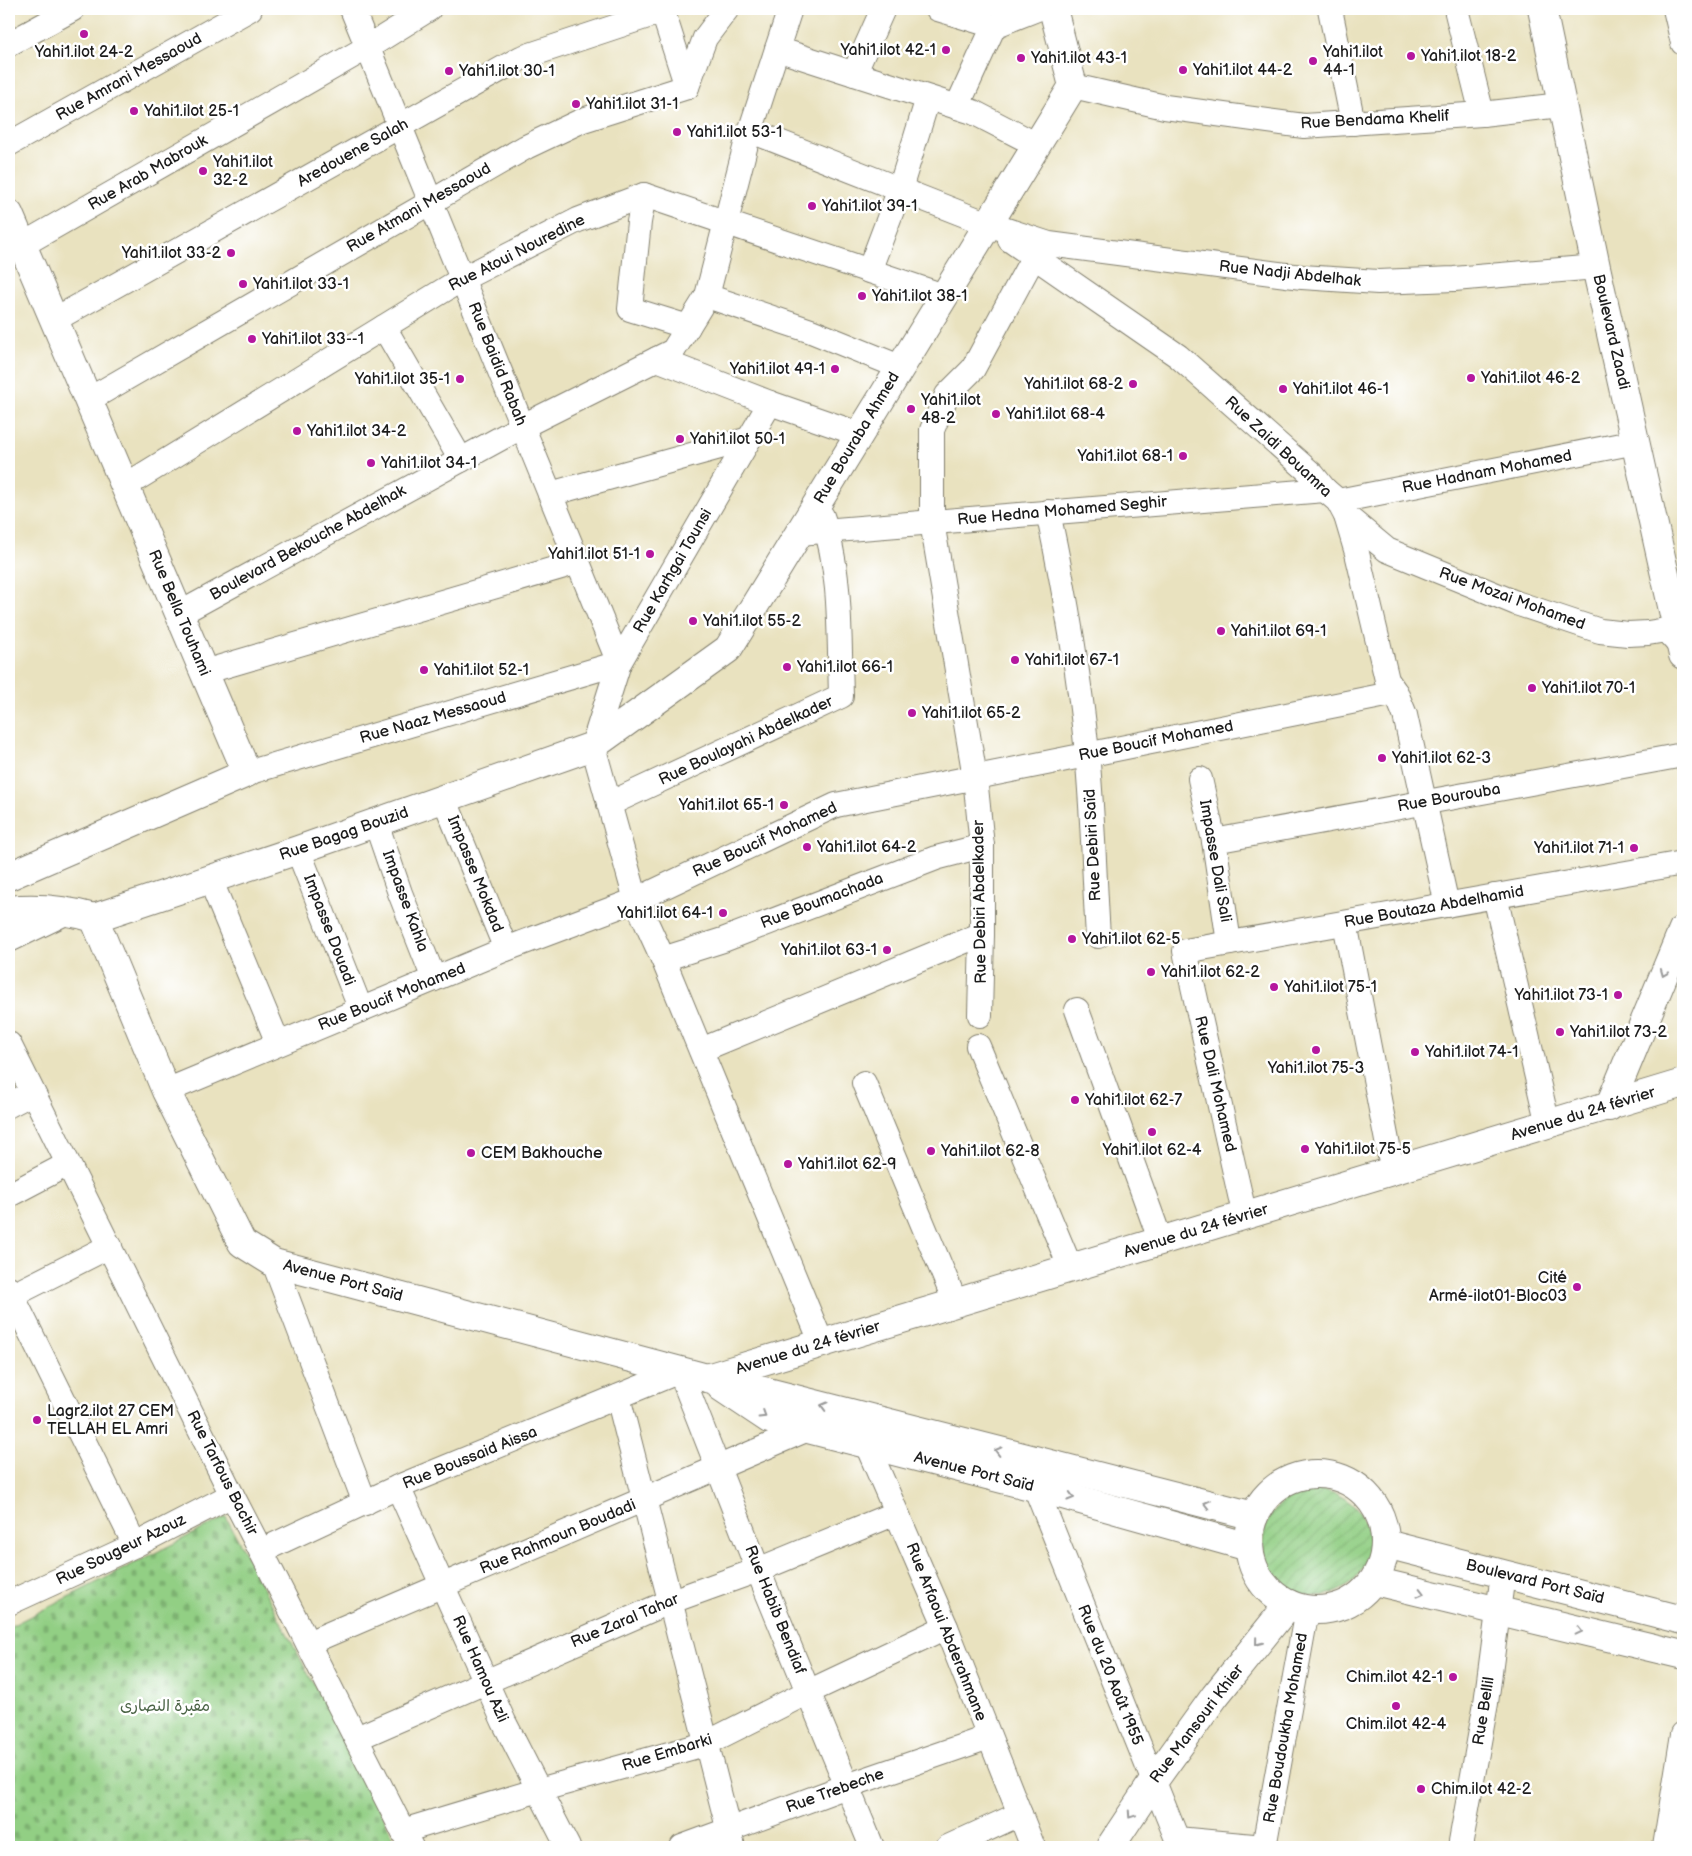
<svg xmlns="http://www.w3.org/2000/svg" width="1692" height="1856" viewBox="0 0 1692 1856" font-family="'Balsamiq Sans','Playpen Sans Arabic',sans-serif">
  <style>
    .cemetery { fill: url(#cemetery-stones); stroke: #577650 }
    .garden { fill: url(#garden-furrows); stroke: #577650 }
    .lines { fill: none; stroke-linecap: round; stroke-linejoin: round }
    .minor-casing { stroke: #827f6e; stroke-width: 26 }
    .tertiary-casing { stroke: #827f6e; stroke-width: 30 }
    .secondary-casing { stroke: #827f6e; stroke-width: 30 }
    .minor { stroke: #fff; stroke-width: 24 }
    .tertiary { stroke: #fff; stroke-width: 28 }
    .secondary { stroke: #fff; stroke-width: 28 }
    .oneway { stroke: #999 }
    .poi-dot { fill: #b5179e; stroke: #fff; stroke-width: 2 }
    .labels { text-anchor: middle; dominant-baseline: central; stroke-width: 5; stroke-linejoin: round; paint-order: stroke }
    .poi-label { font-size: 16px; fill: #1c1c1c; stroke: #fff; text-anchor: start }
    .street-label { font-size: 16px; fill: #1c1c1c; stroke: #fff }
    .park-label { font-size: 16px; fill: #4b6446; stroke: #fff }
  </style>
  <defs>
    <pattern id="cemetery-stones" width="16" height="16" patternUnits="userSpaceOnUse" patternTransform="scale(1.25)"><rect width="16" height="16" fill="#92cf84"/><path d="M2 7V4a2 2 0 0 1 4 0v3zM10 15v-3a2 2 0 0 1 4 0v3z" fill="#7db171"/></pattern>
    <pattern id="garden-furrows" width="10" height="10" patternUnits="userSpaceOnUse" patternTransform="scale(1.25)"><rect width="10" height="10" fill="#92cf84"/><path d="M-1 1l2-2M0 10L10 0M9 11l2-2" fill="none" stroke="#7db171"/></pattern>
  </defs>
  <rect width="100%" height="100%" fill="#fff"/>
  <filter id="ink" filterUnits="userSpaceOnUse"><feTurbulence type="fractalNoise" baseFrequency=".02" numOctaves="2"/><feDisplacementMap in="SourceGraphic" scale="10" xChannelSelector="R" yChannelSelector="G"/><feConvolveMatrix kernelMatrix="1 2 1 2 8 2 1 2 1" color-interpolation-filters="sRGB"/></filter>
  <filter id="wash" filterUnits="userSpaceOnUse"><feTurbulence type="fractalNoise" baseFrequency=".0096" numOctaves="4" result="noise"/><feDisplacementMap in="SourceGraphic" scale="20" xChannelSelector="R" yChannelSelector="G"/><feGaussianBlur stdDeviation="1.12" result="paint"/><feColorMatrix in="noise" values="0 0 0 0 0 0 0 0 0 0 0 0 0 0 0 0 0 1.4 0 .05"/><feComposite in="paint" operator="in"/></filter>
  <g filter="url(#wash)">
    <rect width="100%" height="100%" fill="#e9e2bf"/>
    <!-- cemetery -->
    <polygon class="cemetery" points="226,1517 399,1847 9,1847 9,1627"/>
    <!-- garden -->
    <circle class="garden" cx="1316" cy="1543" r="53"/>
  </g>
  <g filter="url(#ink)">
    <g class="lines">
      <!-- minor casing -->
      <g class="minor-casing">
        <g id="minor">
          <polyline points="662,9 687,87"/>
          <polyline points="938,9 994,26 957,107"/>
          <polyline points="1330,9 1353,123"/>
          <polyline points="1456,9 1482,114"/>
          <polyline points="1675,9 1683,43"/>
          <polyline points="994,26 1037,9"/>
          <polyline points="9,44 73,9"/>
          <polyline points="777,49 973,112 1037,145"/>
          <polyline points="854,74 883,9"/>
          <polyline points="1073,86 1165,107 1304,126 1482,114 1561,105"/>
          <polyline points="751,131 988,224 1049,244 1302,277 1378,282 1454,279 1596,267"/>
          <polyline points="9,144 250,9"/>
          <polyline points="644,195 639,222 630,309 688,327"/>
          <polyline points="1010,240 1178,356 1313,475 1325,490 1338,501 1346,516 1357,553 1387,680 1396,693 1405,715 1447,905"/>
          <polyline points="22,245 368,47 429,9"/>
          <polyline points="869,271 900,189 928,98"/>
          <polyline points="707,296 811,331 900,367"/>
          <polyline points="54,320 521,58 663,11"/>
          <polyline points="384,327 461,460"/>
          <polyline points="657,359 770,403 859,434"/>
          <polyline points="88,400 526,147 583,120 687,87 705,38 727,9"/>
          <polyline points="770,403 619,663 593,746 636,900 663,959 822,1344"/>
          <polyline points="125,486 462,279 578,220 644,195 944,296"/>
          <polyline points="550,494 749,439"/>
          <polyline points="1338,501 1636,442"/>
          <path d="M1048 512C1065 592 1079 672 1087 753 1093 814 1094 875 1098 936"/>
          <polyline points="1346,516 1387,550 1516,603 1600,631 1628,634 1648,633 1666,630 1683,649"/>
          <polyline points="799,533 1325,490"/>
          <polyline points="179,614 523,426 673,351 707,296 746,144 790,9"/>
          <polyline points="204,672 578,562"/>
          <polyline points="247,773 619,663 352,9"/>
          <polyline points="1200,779 1214,841 1229,943"/>
          <polyline points="444,798 506,949"/>
          <path d="M609 804 841 696C839 638 842 571 822 516"/>
          <polyline points="376,823 400,893 434,979"/>
          <polyline points="1214,841 1683,755"/>
          <polyline points="298,850 361,1010"/>
          <polyline points="210,879 278,1043"/>
          <polyline points="1495,896 1548,1125"/>
          <polyline points="1345,923 1393,1172"/>
          <polyline points="663,959 723,940 936,858 982,846"/>
          <polyline points="1077,1010 1161,1242"/>
          <polyline points="980,1015 982,934 982,846 975,777 932,522 932,430 947,395 973,369 1034,256"/>
          <polyline points="9,1044 232,1495 261,1551 411,1847"/>
          <polyline points="978,1046 1071,1269"/>
          <polyline points="701,1050 982,934"/>
          <polyline points="864,1083 956,1304"/>
          <polyline points="166,1091 506,949 636,900 836,805 1396,693"/>
          <polyline points="9,1105 32,1093"/>
          <polyline points="9,1195 68,1164"/>
          <polyline points="1245,1217 1185,951 1683,863"/>
          <polyline points="274,1263 365,1503"/>
          <polyline points="9,1289 135,1545"/>
          <polyline points="9,1297 110,1246"/>
          <polyline points="618,1397 733,1847"/>
          <polyline points="863,1430 867,1445 946,1627 1033,1847"/>
          <polyline points="1030,1474 1177,1839 1264,1847"/>
          <polyline points="398,1487 504,1722 568,1847"/>
          <polyline points="261,1551 398,1487 680,1371 758,1570 872,1847"/>
          <polyline points="9,1603 135,1545 232,1495"/>
          <polyline points="308,1643 808,1429"/>
          <polyline points="357,1738 669,1602 758,1570 896,1513"/>
          <polyline points="403,1831 539,1790 705,1744 808,1692 946,1627"/>
          <polyline points="682,1847 847,1786 989,1737"/>
          <polyline points="948,1847 1020,1814"/>
          <polyline points="1264,1847 1307,1610"/>
          <polyline points="1460,1847 1486,1703 1503,1574"/>
          <polyline points="1665,1847 1683,1734"/>
        </g>
      </g>
      <!-- tertiary casing -->
      <g class="tertiary-casing">
        <g id="tertiary">
          <polyline points="1542,9 1596,267 1683,655"/>
          <polyline points="9,214 247,773 9,876"/>
          <polyline points="94,918 298,850 593,746 728,649 1073,86 1053,9"/>
          <polyline points="707,1378 1683,1083"/>
          <polyline points="1110,1847 1153,1782 1215,1696 1289,1604"/>
        </g>
      </g>
      <!-- secondary casing -->
      <g class="secondary-casing">
        <g id="secondary">
          <path d="M9 910C37 907 66 910 94 918L166 1091 242 1243 274 1263 707 1378 768 1392 1254 1516"/>
          <polyline points="9,938 63,912"/>
          <polyline points="1609,1107 1683,929"/>
          <polyline points="721,1387 769,1419 1034,1487 1249,1547"/>
          <circle cx="1317" cy="1542" r="68"/>
          <polyline points="1386,1544 1683,1620"/>
          <polyline points="1374,1581 1683,1655"/>
        </g>
      </g>
      <!-- minor -->
      <use href="#minor" class="minor"/>
      <!-- tertiary -->
      <use href="#tertiary" class="tertiary"/>
      <!-- secondary -->
      <use href="#secondary" class="secondary"/>
    </g>
    <!-- one-way arrows -->
    <defs><path id="oneway-chevron" d="M-2-3.5L2.5 0L-2 3.5" fill="none" stroke-width="1.6" stroke-linecap="round" stroke-linejoin="round" transform="scale(1.25)"/></defs>
    <g class="oneway">
      <use href="#oneway-chevron" transform="translate(1664 973) rotate(112)"/>
      <use href="#oneway-chevron" transform="translate(824 1406) rotate(-165)"/>
      <use href="#oneway-chevron" transform="translate(763 1415) rotate(32)"/>
      <use href="#oneway-chevron" transform="translate(998 1451) rotate(-166)"/>
      <use href="#oneway-chevron" transform="translate(1071 1497) rotate(16)"/>
      <use href="#oneway-chevron" transform="translate(1207 1504) rotate(-166)"/>
      <use href="#oneway-chevron" transform="translate(1421 1593) rotate(14)"/>
      <use href="#oneway-chevron" transform="translate(1579 1631) rotate(13)"/>
      <use href="#oneway-chevron" transform="translate(1258 1642) rotate(129)"/>
      <use href="#oneway-chevron" transform="translate(1131 1815) rotate(124)"/>
    </g>
  </g>
  <!-- markers -->
  <g class="poi-dot">
    <circle cx="84" cy="34" r="5"/>
    <circle cx="946" cy="50" r="5"/>
    <circle cx="1411" cy="56" r="5"/>
    <circle cx="1021" cy="58" r="5"/>
    <circle cx="1313" cy="61" r="5"/>
    <circle cx="1183" cy="70" r="5"/>
    <circle cx="449" cy="71" r="5"/>
    <circle cx="576" cy="104" r="5"/>
    <circle cx="134" cy="111" r="5"/>
    <circle cx="677" cy="132" r="5"/>
    <circle cx="203" cy="171" r="5"/>
    <circle cx="812" cy="206" r="5"/>
    <circle cx="231" cy="253" r="5"/>
    <circle cx="243" cy="284" r="5"/>
    <circle cx="862" cy="296" r="5"/>
    <circle cx="252" cy="339" r="5"/>
    <circle cx="835" cy="369" r="5"/>
    <circle cx="1471" cy="378" r="5"/>
    <circle cx="460" cy="379" r="5"/>
    <circle cx="1133" cy="384" r="5"/>
    <circle cx="1283" cy="389" r="5"/>
    <circle cx="911" cy="409" r="5"/>
    <circle cx="996" cy="414" r="5"/>
    <circle cx="297" cy="431" r="5"/>
    <circle cx="680" cy="439" r="5"/>
    <circle cx="1183" cy="456" r="5"/>
    <circle cx="371" cy="463" r="5"/>
    <circle cx="650" cy="554" r="5"/>
    <circle cx="693" cy="621" r="5"/>
    <circle cx="1221" cy="631" r="5"/>
    <circle cx="1015" cy="660" r="5"/>
    <circle cx="787" cy="667" r="5"/>
    <circle cx="424" cy="670" r="5"/>
    <circle cx="1532" cy="688" r="5"/>
    <circle cx="912" cy="713" r="5"/>
    <circle cx="1382" cy="758" r="5"/>
    <circle cx="784" cy="805" r="5"/>
    <circle cx="807" cy="847" r="5"/>
    <circle cx="1634" cy="848" r="5"/>
    <circle cx="723" cy="913" r="5"/>
    <circle cx="1072" cy="939" r="5"/>
    <circle cx="887" cy="950" r="5"/>
    <circle cx="1151" cy="972" r="5"/>
    <circle cx="1274" cy="987" r="5"/>
    <circle cx="1618" cy="995" r="5"/>
    <circle cx="1560" cy="1032" r="5"/>
    <circle cx="1316" cy="1050" r="5"/>
    <circle cx="1415" cy="1052" r="5"/>
    <circle cx="1075" cy="1100" r="5"/>
    <circle cx="1152" cy="1132" r="5"/>
    <circle cx="1305" cy="1149" r="5"/>
    <circle cx="931" cy="1151" r="5"/>
    <circle cx="471" cy="1153" r="5"/>
    <circle cx="788" cy="1164" r="5"/>
    <circle cx="1577" cy="1287" r="5"/>
    <circle cx="37" cy="1420" r="5"/>
    <circle cx="1453" cy="1677" r="5"/>
    <circle cx="1396" cy="1706" r="5"/>
    <circle cx="1421" cy="1789" r="5"/>
  </g>
  <g class="labels">
    <!-- poi labels -->
    <g class="poi-label">
      <text x="936" y="50" text-anchor="end">Yahi1.ilot 42-1</text>
      <text x="84" y="52" text-anchor="middle">Yahi1.ilot 24-2</text>
      <text x="1323" y="52">Yahi1.ilot<tspan x="1323" dy="18">44-1</tspan></text>
      <text x="1421" y="56">Yahi1.ilot 18-2</text>
      <text x="1031" y="58">Yahi1.ilot 43-1</text>
      <text x="1193" y="70">Yahi1.ilot 44-2</text>
      <text x="459" y="71">Yahi1.ilot 30-1</text>
      <text x="586" y="104">Yahi1.ilot 31-1</text>
      <text x="144" y="111">Yahi1.ilot 25-1</text>
      <text x="687" y="132">Yahi1.ilot 53-1</text>
      <text x="213" y="162">Yahi1.ilot<tspan x="213" dy="18">32-2</tspan></text>
      <text x="822" y="206">Yahi1.ilot 39-1</text>
      <text x="221" y="253" text-anchor="end">Yahi1.ilot 33-2</text>
      <text x="253" y="284">Yahi1.ilot 33-1</text>
      <text x="872" y="296">Yahi1.ilot 38-1</text>
      <text x="262" y="339">Yahi1.ilot 33--1</text>
      <text x="825" y="369" text-anchor="end">Yahi1.ilot 49-1</text>
      <text x="1481" y="378">Yahi1.ilot 46-2</text>
      <text x="450" y="379" text-anchor="end">Yahi1.ilot 35-1</text>
      <text x="1123" y="384" text-anchor="end">Yahi1.ilot 68-2</text>
      <text x="1293" y="389">Yahi1.ilot 46-1</text>
      <text x="921" y="400">Yahi1.ilot<tspan x="921" dy="18">48-2</tspan></text>
      <text x="1006" y="414">Yahi1.ilot 68-4</text>
      <text x="307" y="431">Yahi1.ilot 34-2</text>
      <text x="690" y="439">Yahi1.ilot 50-1</text>
      <text x="1173" y="456" text-anchor="end">Yahi1.ilot 68-1</text>
      <text x="381" y="463">Yahi1.ilot 34-1</text>
      <text x="640" y="554" text-anchor="end">Yahi1.ilot 51-1</text>
      <text x="703" y="621">Yahi1.ilot 55-2</text>
      <text x="1231" y="631">Yahi1.ilot 69-1</text>
      <text x="1025" y="660">Yahi1.ilot 67-1</text>
      <text x="797" y="667">Yahi1.ilot 66-1</text>
      <text x="434" y="670">Yahi1.ilot 52-1</text>
      <text x="1542" y="688">Yahi1.ilot 70-1</text>
      <text x="922" y="713">Yahi1.ilot 65-2</text>
      <text x="1392" y="758">Yahi1.ilot 62-3</text>
      <text x="774" y="805" text-anchor="end">Yahi1.ilot 65-1</text>
      <text x="817" y="847">Yahi1.ilot 64-2</text>
      <text x="1624" y="848" text-anchor="end">Yahi1.ilot 71-1</text>
      <text x="713" y="913" text-anchor="end">Yahi1.ilot 64-1</text>
      <text x="1082" y="939">Yahi1.ilot 62-5</text>
      <text x="877" y="950" text-anchor="end">Yahi1.ilot 63-1</text>
      <text x="1161" y="972">Yahi1.ilot 62-2</text>
      <text x="1284" y="987">Yahi1.ilot 75-1</text>
      <text x="1608" y="995" text-anchor="end">Yahi1.ilot 73-1</text>
      <text x="1570" y="1032">Yahi1.ilot 73-2</text>
      <text x="1425" y="1052">Yahi1.ilot 74-1</text>
      <text x="1316" y="1068" text-anchor="middle">Yahi1.ilot 75-3</text>
      <text x="1085" y="1100">Yahi1.ilot 62-7</text>
      <text x="1315" y="1149">Yahi1.ilot 75-5</text>
      <text x="1152" y="1150" text-anchor="middle">Yahi1.ilot 62-4</text>
      <text x="941" y="1151">Yahi1.ilot 62-8</text>
      <text x="481" y="1153">CEM Bakhouche</text>
      <text x="798" y="1164">Yahi1.ilot 62-9</text>
      <text x="1567" y="1278" text-anchor="end">Cité<tspan x="1567" dy="18">Armé-ilot01-Bloc03</tspan></text>
      <text x="47" y="1411">Lagr2.ilot 27 CEM<tspan x="47" dy="18">TELLAH EL Amri</tspan></text>
      <text x="1443" y="1677" text-anchor="end">Chim.ilot 42-1</text>
      <text x="1396" y="1724" text-anchor="middle">Chim.ilot 42-4</text>
      <text x="1431" y="1789">Chim.ilot 42-2</text>
    </g>
    <!-- street labels -->
    <g class="street-label">
      <text transform="translate(129 77) rotate(-29)">Rue Amrani Messaoud</text>
      <text transform="translate(1375 120) rotate(-3)">Rue Bendama Khelif</text>
      <text transform="translate(353 153) rotate(-29)">Aredouene Salah</text>
      <text transform="translate(148 173) rotate(-30)">Rue Arab Mabrouk</text>
      <text transform="translate(419 208) rotate(-30)">Rue Atmani Messaoud</text>
      <text transform="translate(517 253) rotate(-27)">Rue Atoui Nouredine</text>
      <text transform="translate(1290 274) rotate(6)">Rue Nadji Abdelhak</text>
      <text transform="translate(1611 332) rotate(77)">Boulevard Zaadi</text>
      <text transform="translate(497 364) rotate(68)">Rue Baidid Rabah</text>
      <text transform="translate(857 438) rotate(-59)">Rue Bouraba Ahmed</text>
      <text transform="translate(1278 447) rotate(43)">Rue Zaidi Bouamra</text>
      <text transform="translate(1487 472) rotate(-11)">Rue Hadnam Mohamed</text>
      <text transform="translate(1062 511) rotate(-5)">Rue Hedna Mohamed Seghir</text>
      <text transform="translate(308 543) rotate(-29)">Boulevard Bekouche Abdelhak</text>
      <text transform="translate(673 571) rotate(-60)">Rue Karhgai Tounsi</text>
      <text transform="translate(1512 599) rotate(20)">Rue Mozai Mohamed</text>
      <text transform="translate(179 613) rotate(67)">Rue Bella Touhami</text>
      <text transform="translate(433 718) rotate(-16)">Rue Naaz Messaoud</text>
      <text transform="translate(746 741) rotate(-25)">Rue Boulayahi Abdelkader</text>
      <text transform="translate(1156 741) rotate(-11)">Rue Boucif Mohamed</text>
      <text transform="translate(1449 798) rotate(-10)">Rue Bourouba</text>
      <text transform="translate(344 834) rotate(-19)">Rue Bagag Bouzid</text>
      <text transform="translate(765 840) rotate(-25)">Rue Boucif Mohamed</text>
      <text transform="translate(1093 845) rotate(-93)">Rue Debiri Saïd</text>
      <text transform="translate(1215 861) rotate(80)">Impasse Dali Sali</text>
      <text transform="translate(475 874) rotate(68)">Impasse Mokdad</text>
      <text transform="translate(405 901) rotate(70)">Impasse Kahla</text>
      <text transform="translate(822 901) rotate(-21)">Rue Boumachada</text>
      <text transform="translate(980 902) rotate(-91)">Rue Debiri Abdelkader</text>
      <text transform="translate(1434 907) rotate(-10)">Rue Boutaza Abdelhamid</text>
      <text transform="translate(329 930) rotate(69)">Impasse Douadi</text>
      <text transform="translate(392 997) rotate(-22)">Rue Boucif Mohamed</text>
      <text transform="translate(1215 1084) rotate(77)">Rue Dali Mohamed</text>
      <text transform="translate(1583 1114) rotate(-17)">Avenue du 24 février</text>
      <text transform="translate(1196 1231) rotate(-17)">Avenue du 24 février</text>
      <text transform="translate(343 1281) rotate(15)">Avenue Port Saïd</text>
      <text transform="translate(808 1348) rotate(-17)">Avenue du 24 février</text>
      <text transform="translate(470 1458) rotate(-22)">Rue Boussaid Aissa</text>
      <text transform="translate(974 1472) rotate(14)">Avenue Port Saïd</text>
      <text transform="translate(222 1473) rotate(63)">Rue Tarfous Bachir</text>
      <text transform="translate(558 1537) rotate(-23)">Rue Rahmoun Boudadi</text>
      <text transform="translate(121 1550) rotate(-26)">Rue Sougeur Azouz</text>
      <text transform="translate(1535 1582) rotate(14)">Boulevard Port Saïd</text>
      <text transform="translate(775 1610) rotate(68)">Rue Habib Bendiaf</text>
      <text transform="translate(625 1621) rotate(-23)">Rue Zaral Tahar</text>
      <text transform="translate(946 1632) rotate(68)">Rue Arfaoui Abderahmane</text>
      <text transform="translate(480 1669) rotate(66)">Rue Hamou Azli</text>
      <text transform="translate(1110 1675) rotate(68)">Rue du 20 Août 1955</text>
      <text transform="translate(1484 1711) rotate(-81)">Rue Bellil</text>
      <text transform="translate(1197 1724) rotate(-53)">Rue Mansouri Khier</text>
      <text transform="translate(1286 1728) rotate(-80)">Rue Boudoukha Mohamed</text>
      <text transform="translate(667 1753) rotate(-17)">Rue Embarki</text>
      <text transform="translate(835 1791) rotate(-20)">Rue Trebeche</text>
    </g>
    <!-- park labels -->
    <g class="park-label">
      <text x="165" y="1706">مقبرة النصارى</text>
    </g>
  </g>
  <!-- margin -->
  <rect width="1692" height="1856" fill="none" stroke="#fff" stroke-width="30"/>
</svg>
